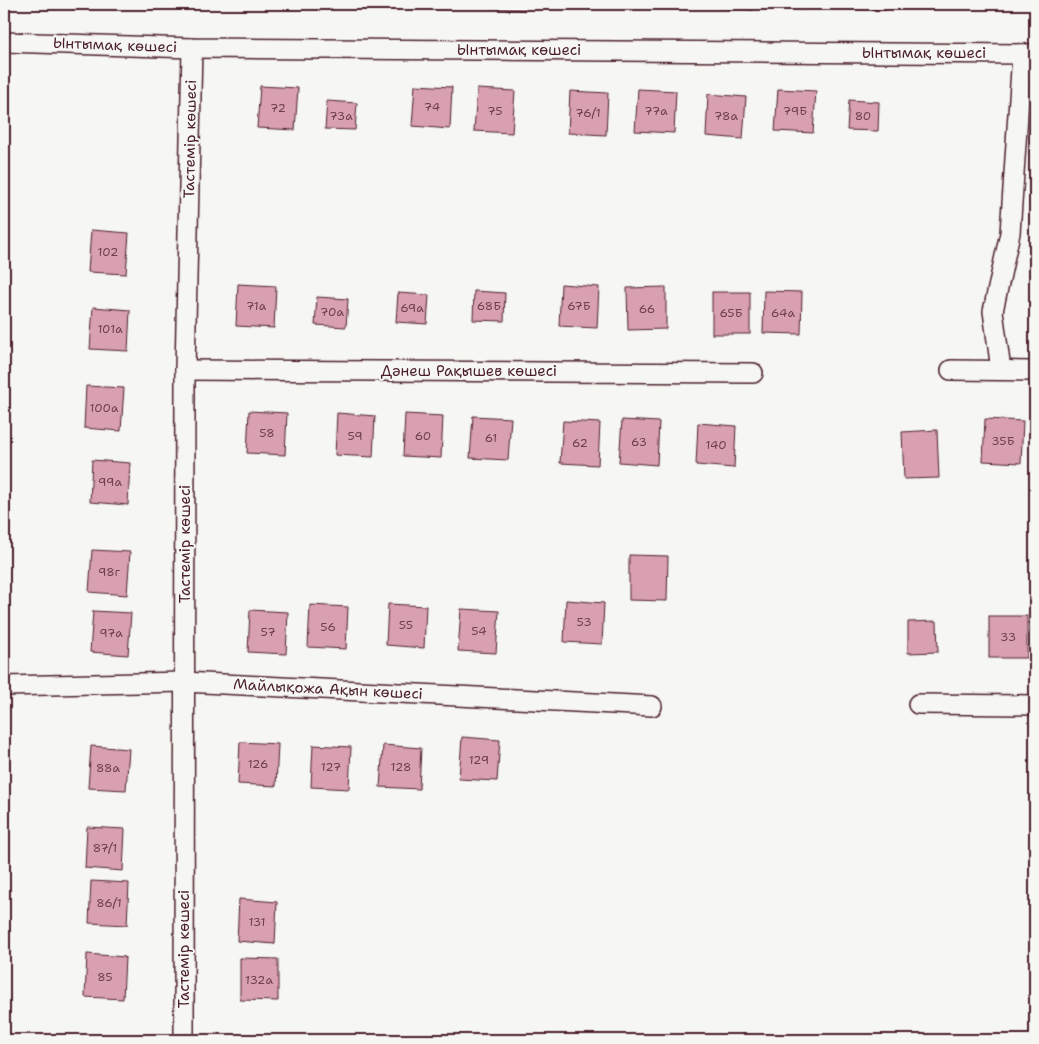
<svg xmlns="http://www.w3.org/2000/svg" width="1039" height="1044" viewBox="0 0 1039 1044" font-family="'Shantell Sans',sans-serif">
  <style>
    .building { fill: #d9a0b1; stroke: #4a1f2b }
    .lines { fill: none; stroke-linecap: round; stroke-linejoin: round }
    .street-casing { stroke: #4a1f2b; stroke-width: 22 }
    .street { stroke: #f6f6f2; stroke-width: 19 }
    .labels { text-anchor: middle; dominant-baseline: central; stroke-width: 4; stroke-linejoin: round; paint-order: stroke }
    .number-label { font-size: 12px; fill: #6e3f4c }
    .street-label { font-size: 15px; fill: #4a1f2b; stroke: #f6f6f2 }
  </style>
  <rect width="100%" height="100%" fill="#f6f6f2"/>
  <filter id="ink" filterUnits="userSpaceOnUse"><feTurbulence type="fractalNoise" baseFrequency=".02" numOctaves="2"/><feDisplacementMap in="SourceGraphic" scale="10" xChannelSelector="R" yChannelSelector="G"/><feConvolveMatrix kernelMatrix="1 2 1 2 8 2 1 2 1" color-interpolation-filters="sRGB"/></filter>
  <g filter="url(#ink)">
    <!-- building -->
    <g class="building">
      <polygon points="63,4 101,4 101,8 63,6"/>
      <rect x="285" y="4" width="29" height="2"/>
      <polygon points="411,4 449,4 449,9 411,8"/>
      <polygon points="488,4 526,4 526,10 488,8"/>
      <polygon points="633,4 671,4 671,9 633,7"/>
      <polygon points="715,4 753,4 753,10 715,8"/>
      <polygon points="768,4 807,4 806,10 768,8"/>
      <polygon points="849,4 887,4 886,10 848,9"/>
      <polygon points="415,85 452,87 450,129 412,126"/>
      <polygon points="260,86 298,88 295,130 257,128"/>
      <polygon points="477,89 515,91 512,133 474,131"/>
      <polygon points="638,89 676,91 674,133 635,131"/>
      <polygon points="778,89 816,91 813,133 775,131"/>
      <polygon points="570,91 608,93 606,135 568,133"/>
      <polygon points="708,94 746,97 743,139 706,136"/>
      <polygon points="849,100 879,102 878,131 847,130"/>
      <polygon points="327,101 357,103 355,130 325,129"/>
      <polygon points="91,230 129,233 126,274 88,272"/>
      <polygon points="238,284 276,286 274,328 236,326"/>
      <polygon points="561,284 599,287 597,328 559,326"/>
      <polygon points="666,287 666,329 628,330 627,288"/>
      <polygon points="474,291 505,293 504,321 473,320"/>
      <polygon points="764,291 802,292 801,334 763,333"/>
      <rect x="712" y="292" width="38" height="42"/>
      <polygon points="398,293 429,295 427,324 396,322"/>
      <polygon points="317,297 348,299 346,327 315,325"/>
      <polygon points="93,307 130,310 128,351 90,349"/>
      <polygon points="86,386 124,388 121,431 84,428"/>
      <polygon points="249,411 287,413 285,455 247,453"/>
      <polygon points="337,413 375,416 373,457 335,455"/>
      <polygon points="405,414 443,416 441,458 403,456"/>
      <polygon points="473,416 511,418 508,460 470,458"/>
      <polygon points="985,419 1023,421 1021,463 983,461"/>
      <polygon points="622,420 659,422 657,465 619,462"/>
      <polygon points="563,421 600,423 598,465 560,463"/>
      <polygon points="698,423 736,426 734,468 696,465"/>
      <polygon points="937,430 939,478 904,479 902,432"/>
      <polygon points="92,460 130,463 128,505 90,502"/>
      <polygon points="92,550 130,552 127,595 89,592"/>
      <polygon points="629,555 668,556 667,601 629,600"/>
      <polygon points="566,600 604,603 602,644 564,642"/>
      <polygon points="388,604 426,606 424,648 386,645"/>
      <polygon points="310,605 348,607 346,649 308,647"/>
      <polygon points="461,609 499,611 496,653 458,651"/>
      <polygon points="250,610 288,612 286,654 248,652"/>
      <polygon points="93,611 131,613 128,655 90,652"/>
      <rect x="989" y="616" width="38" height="42"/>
      <polygon points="937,621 938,652 908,653 908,622"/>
      <polygon points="462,737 500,740 497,781 459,779"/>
      <polygon points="240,742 278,744 276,786 238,784"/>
      <polygon points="313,745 351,747 349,789 311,787"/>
      <polygon points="383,745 421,748 419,789 380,787"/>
      <polygon points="91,746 129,749 126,790 88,788"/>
      <polygon points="87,827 125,829 123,871 85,868"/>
      <polygon points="91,881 129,883 127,925 89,923"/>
      <polygon points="239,899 277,902 275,944 237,941"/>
      <polygon points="87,954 125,957 123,999 85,997"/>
      <polygon points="240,958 278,959 278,1001 240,1000"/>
    </g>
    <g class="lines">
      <!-- street casing -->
      <g class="street-casing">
        <g id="street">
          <polyline points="4,42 192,48 1035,54"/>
          <polyline points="185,370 753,373"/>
          <polyline points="951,370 1035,371"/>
          <polyline points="1001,370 993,311 1010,233 1022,54"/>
          <polyline points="4,686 184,682 652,706"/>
          <polyline points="918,704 1035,705"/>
          <polyline points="184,1040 185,370 192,48"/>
        </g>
      </g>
      <!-- street -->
      <use href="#street" class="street"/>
    </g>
  </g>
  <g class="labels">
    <!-- number labels -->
    <g class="number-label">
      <text x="432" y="107">74</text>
      <text x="278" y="108">72</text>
      <text x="495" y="111">75</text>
      <text x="656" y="111">77а</text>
      <text x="795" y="111">79Б</text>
      <text x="588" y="113">76/1</text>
      <text x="341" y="116">73а</text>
      <text x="726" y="116">78а</text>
      <text x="863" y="116">80</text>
      <text x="108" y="252">102</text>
      <text x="256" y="306">71а</text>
      <text x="489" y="306">68Б</text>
      <text x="579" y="306">67Б</text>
      <text x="412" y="308">69а</text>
      <text x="647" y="309">66</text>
      <text x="332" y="312">70а</text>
      <text x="731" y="313">65Б</text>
      <text x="783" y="313">64а</text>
      <text x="110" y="329">101а</text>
      <text x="104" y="408">100а</text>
      <text x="267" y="433">58</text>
      <text x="355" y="436">59</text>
      <text x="423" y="436">60</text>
      <text x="491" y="438">61</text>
      <text x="1003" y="441">35Б</text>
      <text x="639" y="442">63</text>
      <text x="580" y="443">62</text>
      <text x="716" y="445">140</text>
      <text x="110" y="482">99а</text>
      <text x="109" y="572">98г</text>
      <text x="584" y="622">53</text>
      <text x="406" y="625">55</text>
      <text x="328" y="627">56</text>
      <text x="479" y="631">54</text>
      <text x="268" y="632">57</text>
      <text x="111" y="633">97а</text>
      <text x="1008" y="637">33</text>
      <text x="479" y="760">129</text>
      <text x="258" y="764">126</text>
      <text x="331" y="767">127</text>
      <text x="401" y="767">128</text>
      <text x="108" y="768">88а</text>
      <text x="105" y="848">87/1</text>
      <text x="109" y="903">86/1</text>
      <text x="257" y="922">131</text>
      <text x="105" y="977">85</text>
      <text x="259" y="980">132а</text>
    </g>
    <!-- street labels -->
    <g class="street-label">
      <text transform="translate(115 45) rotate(2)">Ынтымақ көшесі</text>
      <text x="519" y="50">Ынтымақ көшесі</text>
      <text x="924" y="53">Ынтымақ көшесі</text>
      <text transform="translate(190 139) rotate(-89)">Тастемір көшесі</text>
      <text x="469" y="371">Дәнеш Рақышев көшесі</text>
      <text transform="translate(185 544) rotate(-90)">Тастемір көшесі</text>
      <text transform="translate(328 689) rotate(3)">Майлықожа Ақын көшесі</text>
      <text transform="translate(184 949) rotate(-90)">Тастемір көшесі</text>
    </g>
  </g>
  <!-- margin -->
  <rect width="1039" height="1044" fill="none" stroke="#f6f6f2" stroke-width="20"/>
  <rect x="10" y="10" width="1019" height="1024" fill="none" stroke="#4a1f2b" stroke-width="2" filter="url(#ink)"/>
</svg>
